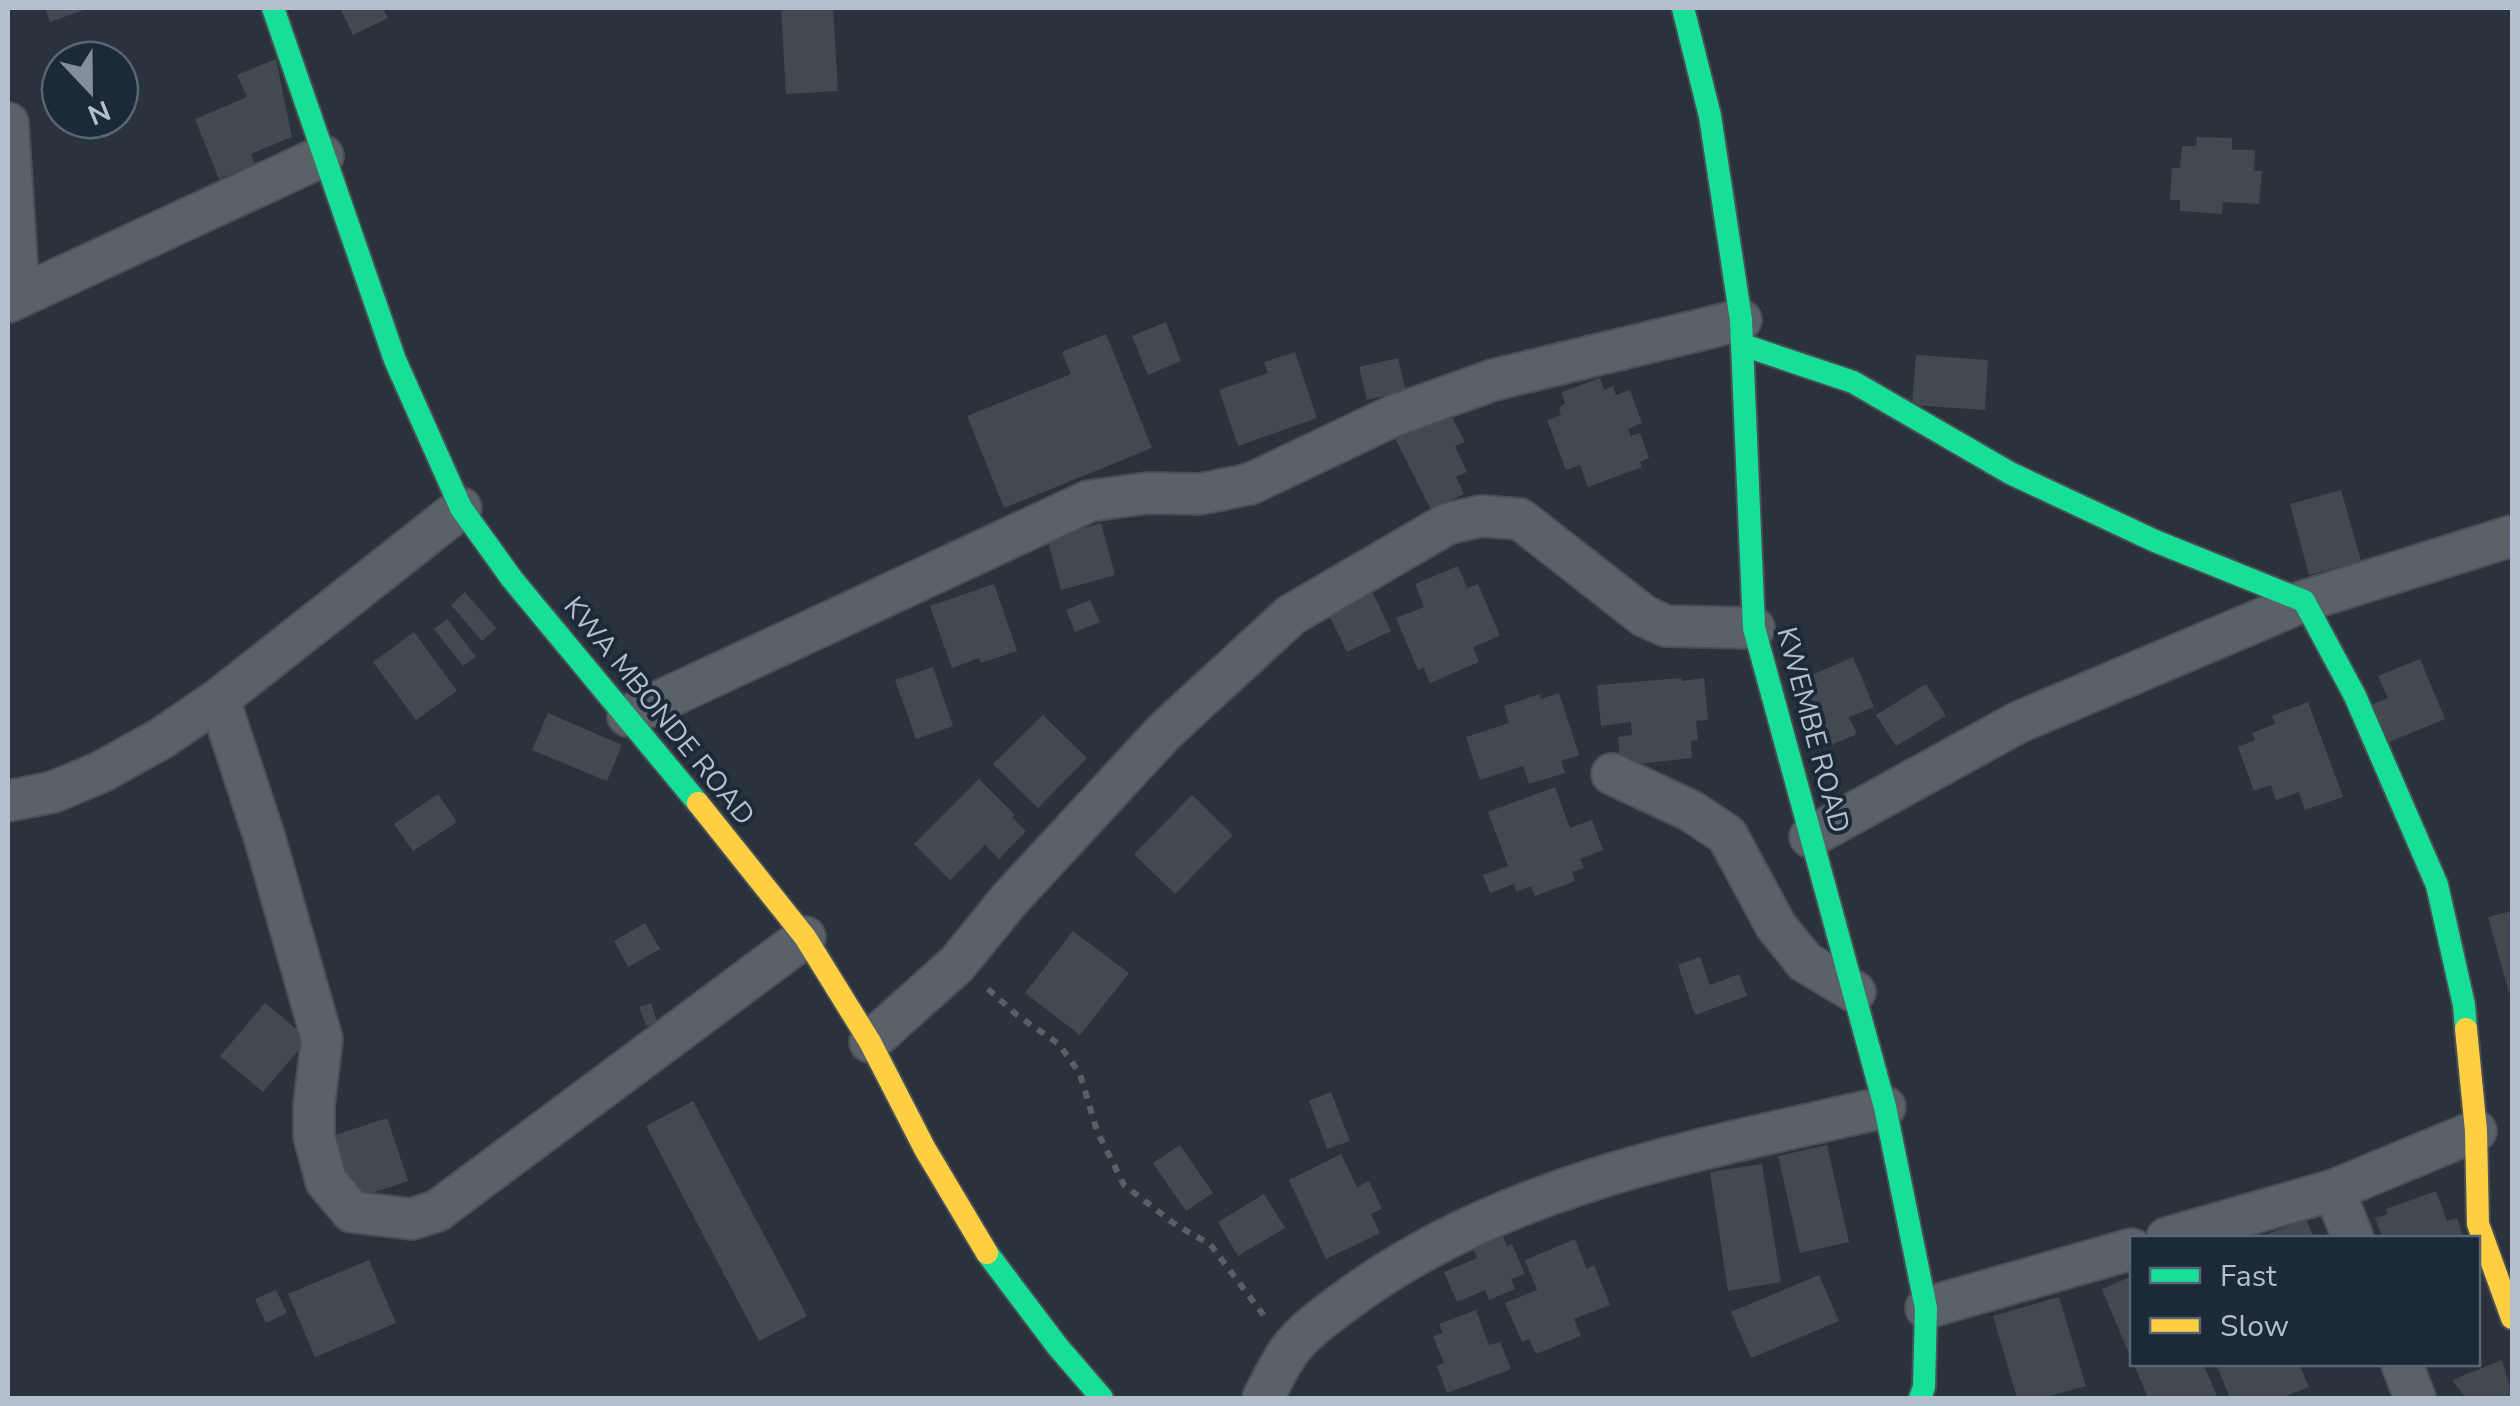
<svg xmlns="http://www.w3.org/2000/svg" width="2520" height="1406" viewBox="0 0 2520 1406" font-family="'Nunito Sans',sans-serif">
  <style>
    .building { fill: #424951 }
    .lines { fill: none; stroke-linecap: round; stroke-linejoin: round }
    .street-casing { stroke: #494f56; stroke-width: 44 }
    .fast-casing { stroke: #494f56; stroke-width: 26 }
    .slow-casing { stroke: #494f56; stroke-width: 26 }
    .path { stroke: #586066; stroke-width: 6; stroke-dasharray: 8 8; stroke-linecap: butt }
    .street { stroke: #5b6169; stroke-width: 40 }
    .fast { stroke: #16e098; stroke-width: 22 }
    .slow { stroke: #ffcf43; stroke-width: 22 }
    .labels { text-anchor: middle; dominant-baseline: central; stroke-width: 8; stroke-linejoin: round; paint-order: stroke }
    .street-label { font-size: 28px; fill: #b4bfcd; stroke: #1c2938 }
  </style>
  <rect width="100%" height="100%" fill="#2a333c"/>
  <!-- building -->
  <g class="building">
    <polygon points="45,8 89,8 50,22"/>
    <polygon points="340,8 382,8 388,18 353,35"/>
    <polygon points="781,8 833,8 838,91 786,94"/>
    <polygon points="276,59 292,137 251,154 255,164 219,179 195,119 247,97 237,75"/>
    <polygon points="2197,137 2232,138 2232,150 2255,150 2254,171 2262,171 2259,204 2223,202 2222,214 2180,211 2180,200 2170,200 2172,168 2180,168 2182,146 2196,146"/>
    <polygon points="1166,322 1181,361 1148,375 1132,336"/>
    <polygon points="1106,334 1152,448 1004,508 967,416 1071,374 1062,352"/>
    <polygon points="1295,352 1317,418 1238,446 1219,390 1268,373 1264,362"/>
    <polygon points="1916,355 1988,360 1985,410 1912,405"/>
    <polygon points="1398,358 1406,391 1367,400 1359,367"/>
    <polygon points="1600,378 1604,390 1613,386 1616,395 1630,390 1642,423 1628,429 1631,436 1640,433 1649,458 1640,462 1642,467 1588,487 1580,465 1566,470 1547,420 1561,415 1559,407 1565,404 1562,392"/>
    <polygon points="1449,411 1465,442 1455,446 1467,472 1456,477 1464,494 1431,510 1395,438"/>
    <polygon points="2341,490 2361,561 2309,575 2290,504"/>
    <polygon points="1101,523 1115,575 1061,590 1047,538"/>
    <polygon points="1458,566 1467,588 1478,584 1500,636 1473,647 1479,662 1430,683 1424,668 1418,670 1396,618 1424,607 1415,584"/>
    <polygon points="994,584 1017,651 981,663 979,658 952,668 930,606"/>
    <polygon points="1372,591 1391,631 1347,652 1328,613"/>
    <polygon points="465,592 496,628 482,641 451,605"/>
    <polygon points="1090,600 1100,622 1075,632 1066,610"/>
    <polygon points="447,619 476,657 463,666 434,629"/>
    <polygon points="414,632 457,691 416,720 373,662"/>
    <polygon points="1853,657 1874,707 1849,717 1857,734 1829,746 1798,681"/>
    <polygon points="2420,659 2445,719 2384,744 2368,706 2388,698 2378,676"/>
    <polygon points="933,667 953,726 916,739 895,680"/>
    <polygon points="1681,678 1682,681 1704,678 1708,720 1696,721 1698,740 1691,741 1692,758 1621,766 1618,737 1632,735 1631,722 1601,726 1597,685"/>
    <polygon points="1926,684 1946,716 1896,746 1876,715"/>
    <polygon points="1559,693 1579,755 1561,761 1565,773 1529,784 1523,766 1480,780 1466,737 1509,723 1504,706 1540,694 1541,699"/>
    <polygon points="2308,702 2343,797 2305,810 2299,792 2276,800 2271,785 2254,791 2238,747 2255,740 2252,733 2275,724 2272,716"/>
    <polygon points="548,713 622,745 607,781 532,750"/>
    <polygon points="1043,715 1087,758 1038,808 993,764"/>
    <polygon points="979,779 1015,815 1012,817 1026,831 999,859 985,845 950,880 914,844"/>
    <polygon points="1555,787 1570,828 1592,820 1603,850 1580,859 1584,868 1572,872 1575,881 1535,896 1531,886 1516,892 1514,884 1490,893 1483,875 1508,866 1488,812"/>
    <polygon points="438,794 457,822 413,851 394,824"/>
    <polygon points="1192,795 1233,835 1175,894 1134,854"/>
    <polygon points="2512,911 2512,992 2509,993 2488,917"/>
    <polygon points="645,923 660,949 628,967 614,941"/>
    <polygon points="1073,931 1129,973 1080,1035 1025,993"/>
    <polygon points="1700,957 1710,985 1739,974 1747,996 1695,1015 1678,965"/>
    <polygon points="265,1003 308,1039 263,1092 220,1056"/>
    <polygon points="651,1003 657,1022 646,1026 639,1007"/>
    <polygon points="1331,1092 1350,1141 1327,1149 1309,1101"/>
    <polygon points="693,1101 807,1316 759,1341 646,1126"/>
    <polygon points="387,1118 408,1181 351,1200 330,1137"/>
    <polygon points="1180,1145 1213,1193 1186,1211 1153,1163"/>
    <polygon points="1827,1145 1849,1242 1800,1253 1778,1156"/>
    <polygon points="1341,1154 1357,1187 1369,1181 1382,1209 1371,1214 1380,1233 1326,1259 1289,1180"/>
    <polygon points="1762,1164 1781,1282 1728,1291 1710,1172"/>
    <polygon points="2436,1191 2447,1221 2457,1218 2464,1238 2383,1238 2375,1218 2388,1214 2386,1209"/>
    <polygon points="1264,1194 1285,1228 1238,1256 1218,1222"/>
    <polygon points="2306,1219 2314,1238 2264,1238 2263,1236"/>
    <polygon points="1501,1232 1507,1246 1512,1244 1525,1274 1511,1279 1515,1289 1489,1300 1485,1290 1457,1302 1444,1272 1477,1258 1471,1244"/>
    <polygon points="1575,1239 1587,1269 1594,1265 1610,1305 1574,1319 1581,1336 1536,1354 1529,1339 1522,1342 1505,1303 1537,1290 1525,1260"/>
    <polygon points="369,1260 396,1323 315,1357 288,1294"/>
    <polygon points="1819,1275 1839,1321 1751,1358 1731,1312"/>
    <polygon points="2132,1276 2132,1361 2102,1289"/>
    <polygon points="276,1290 287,1313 266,1323 255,1299"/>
    <polygon points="2059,1297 2086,1386 2043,1398 2017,1398 1993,1316"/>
    <polygon points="1476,1310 1489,1345 1500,1342 1511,1369 1447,1393 1437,1366 1444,1363 1433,1336 1443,1333 1439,1324"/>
    <polygon points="2502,1360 2512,1394 2503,1398 2466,1398 2452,1380"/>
    <polygon points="2134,1364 2203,1364 2218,1398 2148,1398"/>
    <polygon points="2216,1364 2299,1364 2309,1387 2281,1398 2230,1398"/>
  </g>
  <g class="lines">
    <!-- street casing -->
    <g class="street-casing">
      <g id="street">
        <polyline points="8,123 19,297"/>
        <polyline points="8,302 323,156"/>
        <polyline points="219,699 265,839 322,1039 314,1105 314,1136 326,1181 352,1212 412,1219 437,1211 805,937"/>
        <polyline points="628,716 1089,501 1148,493 1200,494 1250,484 1393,416 1493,380 1741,320"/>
        <polyline points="1612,774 1691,811 1727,835 1776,926 1805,962 1855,992"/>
        <polyline points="8,801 53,792 101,772 162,738 219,699 461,508"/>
        <polyline points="1810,837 2019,722 2304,601 2512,536"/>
        <polyline points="870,1042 957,964 1009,900 1165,731 1291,615 1447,524 1481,516 1520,519 1644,616 1666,626 1754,628"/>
        <polyline points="2334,1190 2353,1238"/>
        <polyline points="2167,1238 2334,1190 2476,1131"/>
        <polyline points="1926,1308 2132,1249"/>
        <polyline points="2402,1364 2415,1398"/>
        <path d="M1263 1398C1271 1383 1279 1365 1289 1351 1306 1328 1335 1309 1358 1292 1512 1182 1704 1149 1885 1107"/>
      </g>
    </g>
    <!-- fast casing -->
    <g class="fast-casing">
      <g id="fast">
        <polyline points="273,8 395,360 461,508 512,579 698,803"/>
        <polyline points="1683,8 1710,116 1741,320 1754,628 1885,1107 1926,1308 1924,1387 1920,1398"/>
        <polyline points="1743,345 1853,382 2010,473 2155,541 2304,601 2355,696 2437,885 2464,1005 2466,1029"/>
        <polyline points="987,1253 1058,1347 1102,1398"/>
      </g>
    </g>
    <!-- slow casing -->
    <g class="slow-casing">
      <g id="slow">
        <polyline points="698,803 805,937 870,1042 925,1149 987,1253"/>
        <polyline points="2466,1029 2476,1131 2478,1224 2512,1318"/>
      </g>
    </g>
    <!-- path -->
    <polyline class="path" points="988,989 1017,1015 1059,1044 1080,1074 1097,1131 1124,1185 1176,1225 1210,1244 1265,1317"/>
    <!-- street -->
    <use href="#street" class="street"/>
    <!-- fast -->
    <use href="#fast" class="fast"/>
    <!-- slow -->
    <use href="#slow" class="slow"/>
  </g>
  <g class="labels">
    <!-- street labels -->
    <g class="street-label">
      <text transform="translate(659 711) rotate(51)">KWA MBONDE ROAD</text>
      <text transform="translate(1813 730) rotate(75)">KWEMBE ROAD</text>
    </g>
  </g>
  <!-- border -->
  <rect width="2520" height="1406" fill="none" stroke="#b4bfcd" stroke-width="20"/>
  <!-- legend -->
  <rect x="2130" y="1236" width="350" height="130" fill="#1c2938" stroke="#596574" stroke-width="2.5"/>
  <rect x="2150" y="1268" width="50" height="15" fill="#16e098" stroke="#596574" stroke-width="2.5"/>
  <text x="2220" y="1286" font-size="30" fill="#b4bfcd">Fast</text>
  <rect x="2150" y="1318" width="50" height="15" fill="#ffcf43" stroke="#596574" stroke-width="2.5"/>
  <text x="2220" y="1336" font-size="30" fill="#b4bfcd">Slow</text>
  <!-- north arrow -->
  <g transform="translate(90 90) rotate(158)"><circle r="48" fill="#1c2938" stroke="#596574" stroke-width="2.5"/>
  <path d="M0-8L18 38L0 25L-18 38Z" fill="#848e9a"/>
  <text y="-15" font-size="28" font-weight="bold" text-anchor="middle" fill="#b4bfcd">N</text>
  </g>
</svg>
